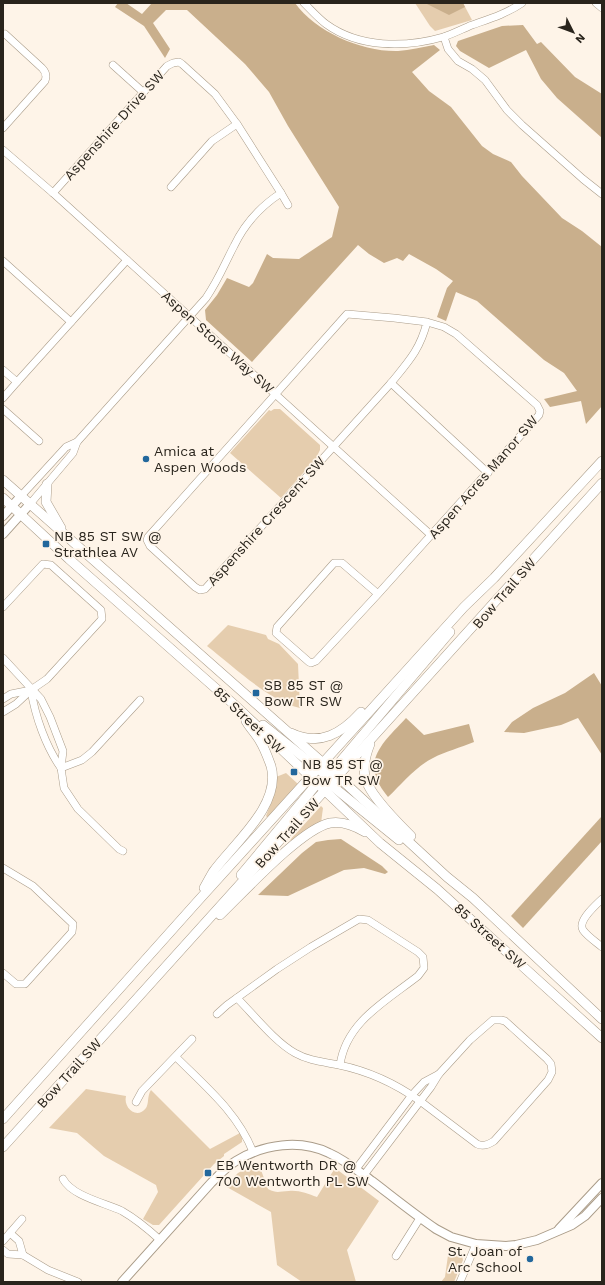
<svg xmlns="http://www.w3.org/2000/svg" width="605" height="1285" viewBox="0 0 605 1285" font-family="'Work Sans',sans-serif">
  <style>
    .green { fill: #e5cdae }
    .forest { fill: #c9af8c }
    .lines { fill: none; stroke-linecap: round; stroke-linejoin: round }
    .minor-casing { stroke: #aa9c89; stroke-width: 8 }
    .tertiary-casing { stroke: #aa9c89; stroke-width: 10 }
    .secondary-casing { stroke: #aa9c89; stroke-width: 10 }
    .minor { stroke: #fff; stroke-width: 7 }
    .tertiary { stroke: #fff; stroke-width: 8 }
    .secondary { stroke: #fff; stroke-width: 9 }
    .poi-dot { fill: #22679c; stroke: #fef4e8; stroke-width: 1.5 }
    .labels { text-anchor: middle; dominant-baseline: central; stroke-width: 3.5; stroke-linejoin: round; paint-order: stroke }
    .street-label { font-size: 14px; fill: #29241c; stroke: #fef4e8 }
    .poi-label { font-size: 14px; fill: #29241c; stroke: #fef4e8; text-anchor: start }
  </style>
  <rect width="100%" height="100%" fill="#fef4e8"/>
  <!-- green -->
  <g class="green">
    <polygon points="415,3 463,3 472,20 435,31 430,26"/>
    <polygon points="274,409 280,409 320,445 320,450 318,454 319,455 281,498 230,453 269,410 271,411"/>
    <path d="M228 625 266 635 268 639 279 644 298 664 300 708C269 701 233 666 207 646Z"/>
    <polygon points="286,773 298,784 268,818 266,816 274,795 276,777"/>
    <polygon points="321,806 323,808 321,823 292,842 290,840"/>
    <path d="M86 1089 126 1096C123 1108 137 1120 146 1108 149 1104 147 1096 151 1090L210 1149 240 1133 242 1138V1142L224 1154V1156L214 1164 159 1225H153L143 1219 158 1192 156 1185 104 1156 77 1133 49 1128Z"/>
    <path d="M258 1162 268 1189C278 1194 279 1191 289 1191 299 1190 308 1194 317 1197L335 1168 379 1201 347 1250 356 1282H302L277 1265 271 1212 225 1186 238 1173Z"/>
    <polygon points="449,1248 461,1252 463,1260 454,1282 441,1282 445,1277"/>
  </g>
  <!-- forest -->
  <g class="forest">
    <path d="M118 3H126L142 14 152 3H295C316 32 362 52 398 51 410 50 422 47 434 45L440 50 412 72 429 91 451 107 482 146 493 154 511 162 522 176 562 218 582 231 602 247V406L586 424 581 401 550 407 544 399 577 391 564 373 544 360 477 301 456 292 446 321 437 317 447 288 453 281 436 269 409 254 403 261 397 258 384 263 369 254 358 245 252 362 206 320 205 310 217 295 227 278 249 287 253 283 267 254 273 258 299 259 332 237 339 207 288 126 269 92 245 64 187 10H166L153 23 170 49 165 58 144 26 115 7Z"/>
    <polygon points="425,3 463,3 465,7 449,15"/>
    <polygon points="523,25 537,44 541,42 575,77 602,94 602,138 557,98 541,79 526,50 489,68 460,51 456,46 458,41 502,26"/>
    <polygon points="594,673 602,686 602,755 578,718 561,725 524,733 504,732 512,722 533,708 565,693"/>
    <path d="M406 718 424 735 469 724 474 742C460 748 446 751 433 758 415 767 402 784 388 797 359 762 381 745 406 718Z"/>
    <polygon points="602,816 602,841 523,928 511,916"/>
    <polygon points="341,839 382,866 388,872 385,874 364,868 344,870 288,896 258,895 302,853 316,842 328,840"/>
  </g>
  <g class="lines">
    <!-- minor casing -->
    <g class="minor-casing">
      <g id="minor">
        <path d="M304 3C311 10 318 18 326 24 359 48 405 48 443 37 453 34 462 29 472 25 489 19 506 14 522 3"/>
        <polyline points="596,3 602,8"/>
        <polyline points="444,37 448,49 458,61 472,69 485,80 507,110 522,125 583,179 602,194"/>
        <polyline points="113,65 143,92"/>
        <path d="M3 128 45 81C47 76 46 72 42 68L5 34"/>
        <polyline points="3,150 53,193 431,535"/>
        <polyline points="171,187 212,141 237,124"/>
        <polyline points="281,193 288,205"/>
        <polyline points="3,261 71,322"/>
        <polyline points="3,370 17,382 127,260"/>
        <polyline points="391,383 488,473"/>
        <polyline points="3,398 17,382"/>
        <polyline points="3,409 39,441"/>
        <polyline points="21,496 66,447 77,442"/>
        <path d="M30 504 73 453 77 442 206 298C219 279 224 265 234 246 244 225 261 206 281 193L237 124 215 94 182 64 179 62 173 63 167 66 53 193"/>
        <path d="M378 594 342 563H334L277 627 276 633 309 662 311 663 316 661 378 594 539 415 540 411 537 405 456 334 444 327 427 322 394 318 347 314 148 537 147 540 150 546 195 587 200 590 205 589 391 383C408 362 420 350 427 322"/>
        <polyline points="3,607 43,564 51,565 101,610 102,619 47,679 31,690 16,704 3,712"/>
        <polyline points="3,658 41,699 50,717 63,751 61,768 64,788 78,809 119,849 123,851"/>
        <path d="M31 690C35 716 46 747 61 768"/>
        <polyline points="3,699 11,694 31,690"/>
        <polyline points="61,768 82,760 92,752 140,700"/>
        <polyline points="3,868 33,886 73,924 72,932 25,984 16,984 3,973"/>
        <path d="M602 899C596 905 577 921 583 930 587 936 596 942 602 947"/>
        <path d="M237 998C254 1015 275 1042 295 1053 309 1061 324 1062 339 1065 368 1071 396 1084 420 1101L477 1144C483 1147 488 1145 494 1141L548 1080 552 1072 551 1064 547 1059 505 1021 501 1020H493L470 1040 439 1074 431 1087 364 1175"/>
        <path d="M217 1014 227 1005 277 969 311 947 359 919 368 920 418 952 423 957 424 968 418 976C386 1001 346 1022 340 1065"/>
        <path d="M176 1057C205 1086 238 1113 253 1152"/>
        <polyline points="136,1102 142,1091 192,1039"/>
        <polyline points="356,1169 412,1095 424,1082 439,1074"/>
        <path d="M63 1179C72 1196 105 1203 122 1211 136 1219 148 1229 160 1240"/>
        <polyline points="10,1233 19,1241 23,1255"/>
        <polyline points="3,1241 22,1219"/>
        <polyline points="3,1250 8,1254 23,1255 48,1270 78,1282"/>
        <polyline points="396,1256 420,1218"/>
        <polyline points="460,1282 476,1244"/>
      </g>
    </g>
    <!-- tertiary casing -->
    <g class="tertiary-casing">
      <g id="tertiary">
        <polyline points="3,516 21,496"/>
        <polyline points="3,534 30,504"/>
        <polyline points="559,1229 602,1183"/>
        <path d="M122 1282 211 1183C219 1175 226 1167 236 1161 264 1144 300 1139 329 1153 345 1160 358 1171 372 1181 393 1197 414 1214 436 1229L451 1237 476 1244 506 1246 516 1245 537 1240 572 1225 585 1216 602 1198"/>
      </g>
    </g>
    <!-- secondary casing -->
    <g class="secondary-casing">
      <g id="secondary">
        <polyline points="3,480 332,771 447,877 473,898 602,1019"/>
        <polyline points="47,484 46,502 61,528"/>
        <polyline points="3,498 69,559 238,708 380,843 437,889 602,1038"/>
        <polyline points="263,725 322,772"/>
        <path d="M291 733C320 747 342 733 361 712"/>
        <path d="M370 744C366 754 363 767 365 777 369 795 398 823 411 836"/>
        <polyline points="326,781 399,840"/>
        <polyline points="325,791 325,782 328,776 450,632"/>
        <polyline points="241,875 320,780"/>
        <path d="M204 888C207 883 210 877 213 872 233 844 282 805 271 766 268 758 265 749 260 741 256 734 250 728 246 721"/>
        <path d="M220 915C243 893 301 829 330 823 342 821 355 826 365 832"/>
        <polyline points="3,1119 197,902 464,607 494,578 602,461"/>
        <polyline points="3,1147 602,483"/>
      </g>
    </g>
    <!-- minor -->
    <use href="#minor" class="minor"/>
    <!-- tertiary -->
    <use href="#tertiary" class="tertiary"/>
    <!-- secondary -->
    <use href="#secondary" class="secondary"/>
  </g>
  <!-- markers -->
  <g class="poi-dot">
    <circle cx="146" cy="459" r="4"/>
    <rect x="42" y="540" width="8" height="8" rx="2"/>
    <rect x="252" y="689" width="8" height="8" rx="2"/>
    <rect x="290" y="768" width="8" height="8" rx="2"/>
    <rect x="204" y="1169" width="8" height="8" rx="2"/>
    <circle cx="530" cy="1259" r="4"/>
  </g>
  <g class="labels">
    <!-- street labels -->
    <g class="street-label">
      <text transform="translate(114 125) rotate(-48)">Aspenshire Drive SW</text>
      <text transform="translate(218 342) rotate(42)">Aspen Stone Way SW</text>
      <text transform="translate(483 477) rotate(-49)">Aspen Acres Manor SW</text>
      <text transform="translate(266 521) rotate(-48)">Aspenshire Crescent SW</text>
      <text transform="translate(504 593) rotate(-49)">Bow Trail SW</text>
      <text transform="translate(249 720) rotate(43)">85 Street SW</text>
      <text transform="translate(287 833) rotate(-48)">Bow Trail SW</text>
      <text transform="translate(490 936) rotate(42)">85 Street SW</text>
      <text transform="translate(69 1073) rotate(-48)">Bow Trail SW</text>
    </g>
    <!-- poi labels -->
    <g class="poi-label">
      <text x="154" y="451">Amica at<tspan x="154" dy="16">Aspen Woods</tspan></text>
      <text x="54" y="536">NB 85 ST SW @<tspan x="54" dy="16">Strathlea AV</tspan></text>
      <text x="264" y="685">SB 85 ST @<tspan x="264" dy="16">Bow TR SW</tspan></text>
      <text x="302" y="764">NB 85 ST @<tspan x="302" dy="16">Bow TR SW</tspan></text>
      <text x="216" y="1165">EB Wentworth DR @<tspan x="216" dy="16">700 Wentworth PL SW</tspan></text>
      <text x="522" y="1251" text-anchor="end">St. Joan of<tspan x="522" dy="16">Arc School</tspan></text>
    </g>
  </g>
  <!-- border -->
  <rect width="605" height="1285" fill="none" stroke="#29241c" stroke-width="8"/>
  <!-- north arrow -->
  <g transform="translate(573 32) rotate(132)" stroke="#fef4e8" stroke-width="3" paint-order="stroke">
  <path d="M0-3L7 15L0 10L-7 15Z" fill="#29241c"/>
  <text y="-6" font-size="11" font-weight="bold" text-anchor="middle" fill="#29241c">N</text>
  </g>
</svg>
